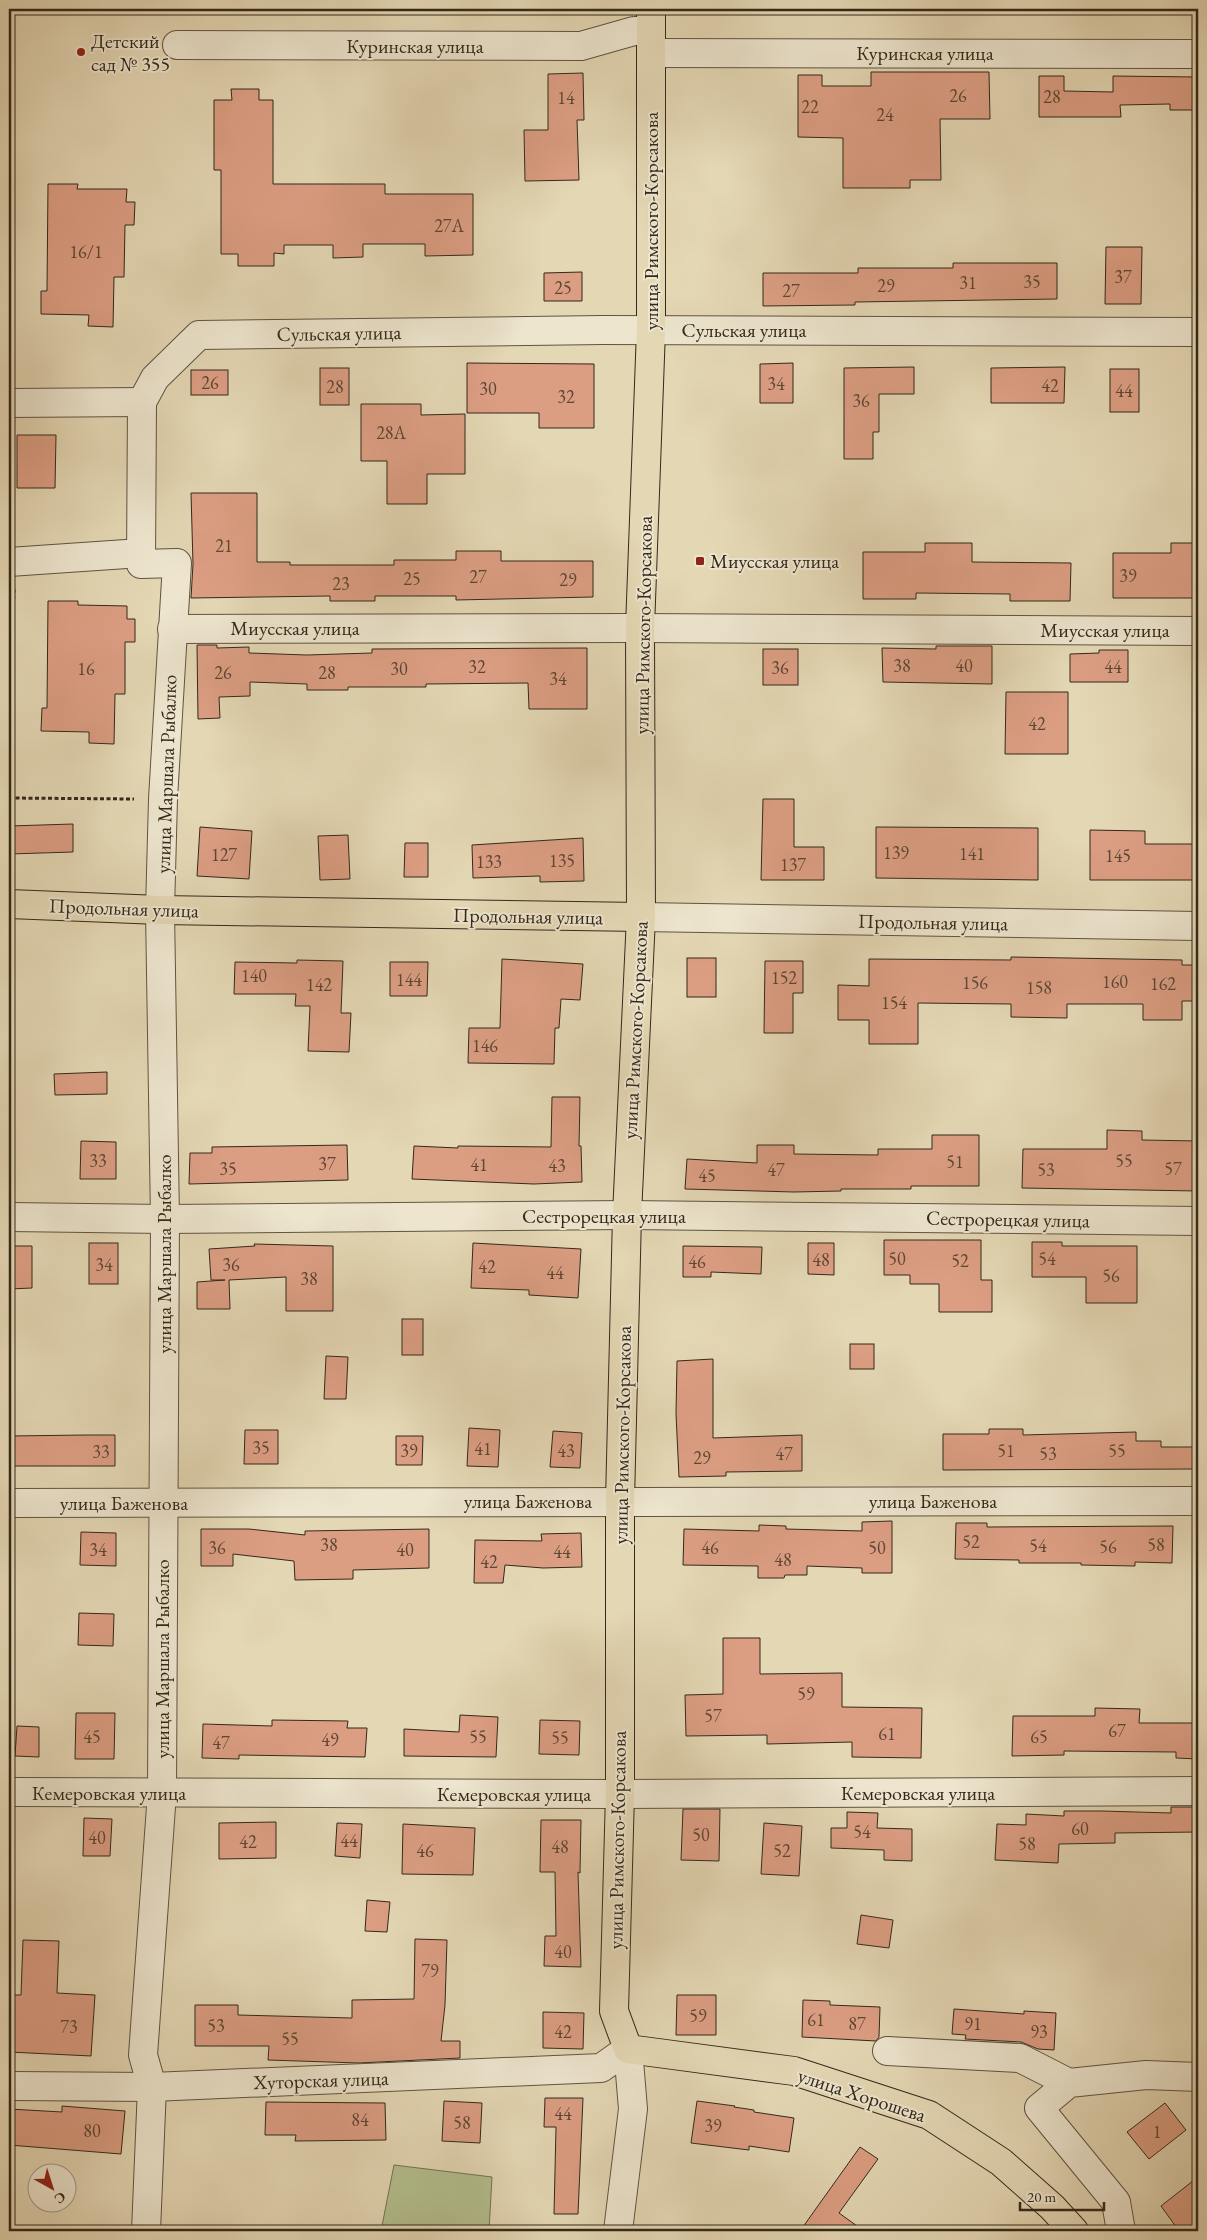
<svg xmlns="http://www.w3.org/2000/svg" width="1207" height="2240" viewBox="0 0 1207 2240" font-family="'EB Garamond',serif">
  <style>
    .green { fill: #b3be8e; stroke: #737354 }
    .building { fill: #dc9e83; stroke: #33281b }
    .lines { fill: none; stroke-linecap: round; stroke-linejoin: round }
    .minor-casing { stroke: #5f5441; stroke-width: 30 }
    .major-casing { stroke: #33281b; stroke-width: 30 }
    .path { stroke: #33281b; stroke-width: 3; stroke-dasharray: 4 2.5; stroke-linecap: butt }
    .minor { stroke: #ede5ce; stroke-width: 28 }
    .major { stroke: #e4d7b4; stroke-width: 28 }
    .poi-dot { fill: #8f2418; stroke: #ede5ce; stroke-width: 2 }
    .labels { text-anchor: middle; dominant-baseline: central; stroke-width: 4; stroke-linejoin: round; paint-order: stroke }
    .number-label { font-size: 18px; fill: #5d4635 }
    .poi-label { font-size: 20px; fill: #33281b; stroke: #ede5ce; text-anchor: start }
    .street-label { font-size: 20px; fill: #33281b; stroke: #ede5ce }
  </style>
  <rect width="100%" height="100%" fill="#e4d7b4"/>
  <filter id="stains"><feTurbulence type="fractalNoise" baseFrequency=".004" numOctaves="4"/><feColorMatrix values="0 0 0 0 .2 0 0 0 0 .09 0 0 0 0 .02 0 0 0 .5 -.17"/></filter>
  <radialGradient id="worn" r=".72"><stop offset=".6" stop-color="#630" stop-opacity="0"/><stop offset="1" stop-color="#630" stop-opacity=".3"/></radialGradient>
  <!-- green -->
  <polygon class="green" points="394,2165 492,2177 489,2231 381,2231"/>
  <!-- building -->
  <g class="building">
    <polygon points="871,72 989,72 990,119 940,119 941,180 910,180 910,188 843,188 843,138 798,137 798,75 822,75 822,86 871,86"/>
    <polygon points="583,73 584,120 577,120 579,180 525,181 524,130 548,130 548,74"/>
    <polygon points="1039,76 1064,76 1064,91 1113,92 1113,76 1198,77 1198,110 1170,110 1170,104 1120,105 1121,117 1039,117"/>
    <polygon points="231,89 259,89 259,100 273,100 273,184 385,184 385,194 473,194 473,255 425,256 425,244 363,244 363,257 333,258 333,245 284,245 284,254 274,253 274,266 238,266 238,254 221,254 221,170 214,170 214,100 232,100"/>
    <polygon points="48,184 78,184 77,189 127,189 126,202 135,202 134,225 125,225 124,277 114,277 113,327 88,326 89,315 41,314 41,291 47,291"/>
    <polygon points="1106,247 1142,247 1141,304 1105,304"/>
    <polygon points="953,263 1057,263 1057,299 855,302 855,305 763,306 763,273 858,273 858,268 953,268"/>
    <polygon points="582,272 582,301 544,301 544,273"/>
    <polygon points="467,363 594,364 594,428 539,428 539,413 467,413"/>
    <polygon points="793,363 793,403 760,403 760,364"/>
    <polygon points="914,367 914,394 879,394 879,432 873,432 873,459 844,459 844,368"/>
    <polygon points="1065,367 1064,403 991,403 991,368"/>
    <rect x="320" y="368" width="29" height="37"/>
    <rect x="1110" y="369" width="29" height="43"/>
    <rect x="191" y="370" width="37" height="25"/>
    <polygon points="361,404 421,404 421,415 465,414 465,474 427,474 427,504 387,504 387,461 361,461"/>
    <polygon points="17,435 56,435 55,488 17,488"/>
    <polygon points="191,493 257,493 257,562 290,562 290,565 394,565 394,560 456,560 456,551 501,551 501,561 593,561 593,597 456,600 456,596 375,596 375,601 330,601 330,596 191,598 193,564"/>
    <polygon points="925,543 972,543 972,562 1071,563 1070,601 1010,601 1010,594 916,593 916,599 863,599 863,552 925,552"/>
    <polygon points="1171,543 1198,543 1198,598 1113,598 1113,553 1171,553"/>
    <polygon points="48,601 78,601 78,605 127,606 127,619 135,619 135,642 125,642 125,694 115,694 114,744 89,743 89,732 41,731 42,708 47,708"/>
    <polygon points="197,645 217,645 217,648 249,647 249,653 307,655 372,653 372,649 587,648 587,709 529,709 528,683 426,684 426,687 348,687 348,690 307,690 307,684 250,682 250,696 219,697 220,718 198,719"/>
    <polygon points="936,646 992,646 992,684 883,682 882,648 936,649"/>
    <rect x="763" y="649" width="35" height="36"/>
    <polygon points="1099,650 1128,650 1128,682 1070,682 1070,654 1099,653"/>
    <polygon points="1006,692 1068,692 1068,754 1005,754"/>
    <polygon points="763,799 794,799 794,847 824,847 824,880 761,880"/>
    <polygon points="73,824 73,852 9,854 9,826"/>
    <polygon points="200,827 252,831 249,879 197,876"/>
    <polygon points="876,827 1038,828 1038,880 876,878"/>
    <polygon points="1090,830 1145,831 1145,844 1198,844 1198,880 1090,880"/>
    <polygon points="348,835 350,879 320,880 318,836"/>
    <polygon points="583,838 584,881 540,882 540,876 473,878 472,845"/>
    <polygon points="405,843 428,843 428,877 404,877"/>
    <polygon points="1011,957 1182,960 1182,965 1198,965 1198,1001 1182,1001 1182,1020 1143,1020 1143,1004 1067,1004 1067,1018 1011,1017 1011,1004 918,1003 918,1044 869,1044 869,1020 838,1020 838,985 869,986 869,959 1011,960"/>
    <rect x="687" y="958" width="29" height="39"/>
    <polygon points="502,959 583,964 580,1000 561,999 559,1028 555,1028 554,1064 468,1063 469,1028 500,1028"/>
    <polygon points="297,960 343,961 341,1013 351,1013 349,1052 308,1051 310,1006 295,1006 296,994 234,994 235,962 297,963"/>
    <polygon points="765,961 803,961 803,993 793,993 793,1033 764,1033"/>
    <polygon points="390,962 428,962 427,996 390,996"/>
    <polygon points="107,1072 107,1094 55,1095 54,1074"/>
    <polygon points="552,1097 580,1097 579,1146 581,1146 582,1182 534,1184 412,1179 414,1146 458,1148 458,1146 551,1147"/>
    <polygon points="1107,1130 1142,1131 1142,1140 1198,1141 1198,1191 1022,1188 1023,1149 1107,1149"/>
    <polygon points="932,1135 979,1135 979,1186 911,1186 911,1189 841,1189 841,1191 794,1192 685,1189 687,1159 757,1163 757,1145 794,1145 794,1154 878,1155 878,1149 932,1149"/>
    <polygon points="81,1141 116,1142 116,1179 80,1179"/>
    <polygon points="347,1145 348,1180 189,1184 190,1153 212,1153 212,1147"/>
    <polygon points="884,1240 981,1240 981,1280 992,1280 992,1312 939,1312 939,1284 910,1284 910,1275 884,1275"/>
    <polygon points="1032,1242 1062,1242 1062,1246 1137,1246 1137,1303 1086,1303 1086,1277 1032,1277"/>
    <rect x="89" y="1243" width="29" height="41"/>
    <polygon points="473,1243 581,1249 578,1298 529,1295 529,1290 471,1288"/>
    <polygon points="808,1243 834,1243 834,1275 808,1274"/>
    <polygon points="254,1244 333,1246 333,1311 286,1311 286,1277 229,1280 230,1309 197,1309 197,1282 225,1280 211,1280 209,1249 255,1246"/>
    <polygon points="9,1246 32,1246 32,1288 9,1289"/>
    <polygon points="683,1246 762,1247 761,1274 711,1272 711,1277 683,1277"/>
    <rect x="402" y="1319" width="21" height="36"/>
    <rect x="850" y="1344" width="24" height="25"/>
    <polygon points="326,1356 348,1357 346,1399 324,1399"/>
    <polygon points="713,1359 713,1438 802,1435 802,1471 726,1472 726,1476 679,1477 676,1414 677,1361"/>
    <polygon points="469,1428 500,1430 498,1467 467,1466"/>
    <polygon points="989,1429 1023,1429 1023,1435 1136,1432 1136,1441 1161,1441 1161,1447 1198,1447 1198,1469 943,1470 943,1434 989,1434"/>
    <polygon points="245,1430 278,1430 278,1464 244,1464"/>
    <polygon points="553,1431 582,1433 580,1468 550,1467"/>
    <polygon points="86,1435 115,1435 115,1466 9,1466 9,1436"/>
    <polygon points="396,1436 423,1436 422,1465 396,1465"/>
    <polygon points="892,1521 892,1573 862,1573 862,1568 807,1566 807,1575 785,1575 784,1578 758,1578 758,1566 683,1565 684,1529 759,1531 759,1525 786,1526 786,1529 862,1531 862,1522"/>
    <polygon points="956,1523 987,1523 987,1527 1173,1526 1172,1563 1135,1562 1135,1566 1081,1565 1081,1563 1019,1563 1019,1560 955,1559"/>
    <polygon points="201,1529 249,1529 305,1535 305,1531 429,1529 429,1568 353,1570 353,1579 295,1580 294,1561 233,1554 233,1566 201,1566"/>
    <polygon points="81,1532 116,1533 116,1566 80,1565"/>
    <polygon points="581,1533 582,1567 543,1568 505,1565 503,1583 474,1583 475,1540 542,1541 541,1534"/>
    <polygon points="79,1613 114,1614 113,1646 78,1645"/>
    <polygon points="723,1638 760,1638 760,1674 842,1673 842,1707 922,1708 921,1758 852,1757 852,1742 767,1744 767,1735 686,1736 685,1695 723,1694"/>
    <polygon points="1095,1708 1140,1709 1139,1723 1198,1723 1198,1759 1176,1758 1176,1752 1064,1751 1064,1755 1012,1756 1013,1716 1095,1716"/>
    <polygon points="76,1713 115,1713 114,1759 75,1759"/>
    <polygon points="460,1715 498,1717 496,1757 404,1756 404,1729 459,1732"/>
    <polygon points="272,1720 348,1721 347,1728 367,1728 365,1757 239,1755 239,1759 202,1758 203,1724 272,1726"/>
    <polygon points="540,1720 580,1721 579,1755 539,1754"/>
    <polygon points="17,1726 39,1727 39,1757 15,1756"/>
    <polygon points="1171,1807 1198,1807 1198,1832 1115,1833 1115,1843 1059,1844 1058,1863 995,1860 997,1824 1026,1825 1026,1814 1064,1816 1064,1811 1102,1811 1171,1813"/>
    <polygon points="683,1809 720,1809 719,1861 681,1860"/>
    <polygon points="847,1812 878,1813 877,1828 912,1829 912,1861 884,1860 884,1850 831,1848 831,1828 847,1828"/>
    <polygon points="84,1818 112,1819 110,1856 83,1856"/>
    <polygon points="541,1820 581,1820 580,1873 578,1872 581,1967 544,1966 545,1936 556,1936 555,1872 540,1872"/>
    <polygon points="276,1822 276,1858 219,1859 219,1823"/>
    <polygon points="337,1823 362,1824 360,1858 335,1856"/>
    <polygon points="764,1823 802,1826 799,1876 761,1874"/>
    <polygon points="403,1824 475,1828 473,1875 402,1874"/>
    <polygon points="367,1900 390,1902 387,1932 365,1931"/>
    <polygon points="861,1915 893,1920 889,1948 857,1944"/>
    <polygon points="415,1939 447,1940 445,2005 441,2041 460,2041 460,2058 359,2063 268,2060 269,2046 195,2046 195,2005 238,2005 238,2015 352,2018 352,2000 414,1999"/>
    <polygon points="23,1940 59,1941 57,1993 95,1995 91,2056 9,2052 9,1995 21,1995"/>
    <polygon points="677,1995 716,1995 716,2035 676,2035"/>
    <polygon points="803,2000 830,2001 830,2005 880,2007 879,2037 876,2041 802,2037"/>
    <polygon points="954,2009 1024,2014 1024,2011 1056,2013 1054,2050 1038,2049 1021,2042 965,2039 966,2035 952,2034"/>
    <polygon points="543,2012 584,2013 583,2049 543,2048"/>
    <polygon points="545,2098 583,2098 578,2214 554,2214 556,2127 544,2127"/>
    <polygon points="444,2101 482,2103 480,2143 442,2141"/>
    <polygon points="697,2101 735,2106 734,2107 754,2110 754,2112 794,2118 789,2152 749,2146 749,2150 691,2143"/>
    <polygon points="266,2102 385,2103 386,2140 295,2141 296,2135 265,2135"/>
    <polygon points="1165,2103 1186,2130 1149,2159 1127,2132"/>
    <polygon points="62,2106 125,2111 121,2154 9,2145 9,2109 62,2112"/>
    <polygon points="860,2147 878,2159 839,2213 864,2231 800,2231"/>
    <polygon points="1198,2177 1198,2231 1179,2231 1161,2206"/>
  </g>
  <g class="lines">
    <!-- minor casing -->
    <g class="minor-casing">
      <g id="minor">
        <polyline points="177,45 581,46 634,31 651,31"/>
        <polyline points="651,53 1198,54"/>
        <polyline points="9,403 142,402"/>
        <polyline points="9,562 141,553"/>
        <polyline points="172,629 640,628 1198,631"/>
        <polyline points="641,917 1198,926"/>
        <polyline points="9,1217 165,1219 627,1215 1198,1221"/>
        <polyline points="9,1503 1198,1501"/>
        <polyline points="9,1792 620,1794 1198,1791"/>
        <polyline points="887,2051 1020,2058 1069,2083"/>
        <polyline points="9,2086 152,2087 601,2068 628,2049"/>
        <polyline points="146,2231 152,2087 143,2055 162,1793 165,1219 160,910 163,799 177,563 141,564 142,402 155,378 199,335 603,330 1198,332"/>
        <polyline points="618,2231 633,2109 628,2049"/>
        <polyline points="1121,2231 1116,2202 1039,2108 1069,2083 1146,2075 1198,2077"/>
      </g>
    </g>
    <!-- major casing -->
    <g class="major-casing">
      <g id="major">
        <polyline points="651,9 651,330 640,628 641,917 627,1215 620,1501 620,1794 614,2011 628,2049 794,2071 929,2115 1001,2162 1052,2207 1074,2231"/>
        <polyline points="9,904 160,910 641,917"/>
      </g>
    </g>
    <!-- path -->
    <g class="path">
      <polyline points="9,723 14,589"/>
      <polyline points="9,798 134,799"/>
    </g>
    <!-- minor -->
    <use href="#minor" class="minor"/>
    <!-- major -->
    <use href="#major" class="major"/>
  </g>
  <!-- markers -->
  <g class="poi-dot">
    <circle cx="81" cy="52" r="5"/>
    <rect x="695" y="556" width="10" height="10" rx="2.5"/>
  </g>
  <g class="labels">
    <!-- number labels -->
    <g class="number-label">
      <text x="958" y="95">26</text>
      <text x="1052" y="96">28</text>
      <text x="566" y="97">14</text>
      <text x="810" y="106">22</text>
      <text x="885" y="114">24</text>
      <text x="449" y="225">27А</text>
      <text x="86" y="251">16/1</text>
      <text x="1123" y="276">37</text>
      <text x="1032" y="281">35</text>
      <text x="968" y="282">31</text>
      <text x="886" y="285">29</text>
      <text x="563" y="287">25</text>
      <text x="791" y="290">27</text>
      <text x="210" y="382">26</text>
      <text x="776" y="383">34</text>
      <text x="1050" y="385">42</text>
      <text x="335" y="386">28</text>
      <text x="488" y="388">30</text>
      <text x="1124" y="390">44</text>
      <text x="566" y="396">32</text>
      <text x="861" y="400">36</text>
      <text x="391" y="432">28А</text>
      <text x="224" y="545">21</text>
      <text x="1128" y="575">39</text>
      <text x="478" y="576">27</text>
      <text x="412" y="578">25</text>
      <text x="568" y="579">29</text>
      <text x="341" y="583">23</text>
      <text x="902" y="665">38</text>
      <text x="964" y="665">40</text>
      <text x="477" y="666">32</text>
      <text x="1113" y="666">44</text>
      <text x="780" y="667">36</text>
      <text x="86" y="668">16</text>
      <text x="399" y="668">30</text>
      <text x="223" y="672">26</text>
      <text x="327" y="672">28</text>
      <text x="558" y="678">34</text>
      <text x="1037" y="723">42</text>
      <text x="896" y="852">139</text>
      <text x="972" y="853">141</text>
      <text x="224" y="854">127</text>
      <text x="1118" y="855">145</text>
      <text x="562" y="860">135</text>
      <text x="489" y="861">133</text>
      <text x="793" y="864">137</text>
      <text x="254" y="975">140</text>
      <text x="784" y="977">152</text>
      <text x="409" y="979">144</text>
      <text x="1115" y="981">160</text>
      <text x="975" y="982">156</text>
      <text x="1163" y="983">162</text>
      <text x="319" y="984">142</text>
      <text x="1039" y="987">158</text>
      <text x="894" y="1002">154</text>
      <text x="485" y="1045">146</text>
      <text x="98" y="1160">33</text>
      <text x="1124" y="1160">55</text>
      <text x="955" y="1161">51</text>
      <text x="327" y="1163">37</text>
      <text x="479" y="1164">41</text>
      <text x="557" y="1165">43</text>
      <text x="228" y="1168">35</text>
      <text x="1173" y="1168">57</text>
      <text x="776" y="1169">47</text>
      <text x="1046" y="1169">53</text>
      <text x="707" y="1175">45</text>
      <text x="897" y="1258">50</text>
      <text x="1047" y="1258">54</text>
      <text x="821" y="1259">48</text>
      <text x="960" y="1260">52</text>
      <text x="697" y="1261">46</text>
      <text x="104" y="1264">34</text>
      <text x="231" y="1264">36</text>
      <text x="487" y="1266">42</text>
      <text x="555" y="1272">44</text>
      <text x="1111" y="1275">56</text>
      <text x="309" y="1278">38</text>
      <text x="261" y="1447">35</text>
      <text x="483" y="1448">41</text>
      <text x="409" y="1450">39</text>
      <text x="566" y="1450">43</text>
      <text x="1006" y="1450">51</text>
      <text x="1117" y="1450">55</text>
      <text x="101" y="1451">33</text>
      <text x="784" y="1453">47</text>
      <text x="1048" y="1453">53</text>
      <text x="702" y="1457">29</text>
      <text x="971" y="1541">52</text>
      <text x="329" y="1544">38</text>
      <text x="1156" y="1544">58</text>
      <text x="1038" y="1545">54</text>
      <text x="1108" y="1546">56</text>
      <text x="217" y="1547">36</text>
      <text x="710" y="1547">46</text>
      <text x="877" y="1547">50</text>
      <text x="98" y="1549">34</text>
      <text x="405" y="1549">40</text>
      <text x="562" y="1551">44</text>
      <text x="783" y="1559">48</text>
      <text x="489" y="1561">42</text>
      <text x="806" y="1693">59</text>
      <text x="713" y="1715">57</text>
      <text x="1117" y="1730">67</text>
      <text x="887" y="1733">61</text>
      <text x="92" y="1736">45</text>
      <text x="478" y="1736">55</text>
      <text x="1039" y="1736">65</text>
      <text x="560" y="1737">55</text>
      <text x="330" y="1739">49</text>
      <text x="221" y="1742">47</text>
      <text x="1080" y="1828">60</text>
      <text x="862" y="1831">54</text>
      <text x="701" y="1834">50</text>
      <text x="97" y="1837">40</text>
      <text x="349" y="1840">44</text>
      <text x="248" y="1841">42</text>
      <text x="1027" y="1843">58</text>
      <text x="560" y="1846">48</text>
      <text x="425" y="1850">46</text>
      <text x="782" y="1850">52</text>
      <text x="563" y="1951">40</text>
      <text x="430" y="1970">79</text>
      <text x="698" y="2015">59</text>
      <text x="816" y="2019">61</text>
      <text x="857" y="2023">87</text>
      <text x="973" y="2023">91</text>
      <text x="216" y="2025">53</text>
      <text x="69" y="2026">73</text>
      <text x="563" y="2031">42</text>
      <text x="1039" y="2031">93</text>
      <text x="290" y="2038">55</text>
      <text x="563" y="2113">44</text>
      <text x="360" y="2119">84</text>
      <text x="462" y="2122">58</text>
      <text x="713" y="2125">39</text>
      <text x="92" y="2130">80</text>
      <text x="1157" y="2131">1</text>
    </g>
    <!-- poi labels -->
    <g class="poi-label">
      <text x="91" y="41">Детский<tspan x="91" dy="23">сад № 355</tspan></text>
      <text x="710" y="561">Миусская улица</text>
    </g>
    <!-- street labels -->
    <g class="street-label">
      <text x="415" y="46">Куринская улица</text>
      <text x="925" y="53">Куринская улица</text>
      <text transform="translate(651 221) rotate(-90)">улица Римского-Корсакова</text>
      <text x="744" y="330">Сульская улица</text>
      <text transform="translate(339 333) rotate(-1)">Сульская улица</text>
      <text transform="translate(643 625) rotate(-89)">улица Римского-Корсакова</text>
      <text x="295" y="628">Миусская улица</text>
      <text x="1105" y="630">Миусская улица</text>
      <text transform="translate(166 774) rotate(-88)">улица Маршала Рыбалко</text>
      <text transform="translate(124 908) rotate(2)">Продольная улица</text>
      <text transform="translate(528 916) rotate(1)">Продольная улица</text>
      <text transform="translate(933 922) rotate(1)">Продольная улица</text>
      <text transform="translate(635 1030) rotate(-87)">улица Римского-Корсакова</text>
      <text x="604" y="1216">Сестрорецкая улица</text>
      <text transform="translate(1008 1219) rotate(1)">Сестрорецкая улица</text>
      <text transform="translate(164 1254) rotate(-90)">улица Маршала Рыбалко</text>
      <text transform="translate(622 1435) rotate(-89)">улица Римского-Корсакова</text>
      <text x="528" y="1501">улица Баженова</text>
      <text x="933" y="1501">улица Баженова</text>
      <text x="124" y="1503">улица Баженова</text>
      <text transform="translate(162 1659) rotate(-90)">улица Маршала Рыбалко</text>
      <text x="109" y="1793">Кемеровская улица</text>
      <text x="918" y="1793">Кемеровская улица</text>
      <text x="514" y="1794">Кемеровская улица</text>
      <text transform="translate(617 1840) rotate(-89)">улица Римского-Корсакова</text>
      <text transform="translate(321 2080) rotate(-2)">Хуторская улица</text>
      <text transform="translate(862 2095) rotate(18)">улица Хорошева</text>
    </g>
  </g>
  <!-- margin -->
  <rect width="1207" height="2240" fill="none" stroke="#e4d7b4" stroke-width="30"/>
  <rect x="10" y="10" width="1187" height="2220" fill="none" stroke="#33281b" stroke-width="2.5"/>
  <rect x="15" y="15" width="1177" height="2210" fill="none" stroke="#33281b"/>
  <!-- north arrow -->
  <g transform="translate(52 2188) rotate(141)"><circle r="24" fill="#ede5ce" stroke="#a39986"/>
  <path d="M0-4L9 19L0 12L-9 19Z" fill="#8f2418"/>
  <text y="-8" font-size="14" font-weight="bold" text-anchor="middle" fill="#33281b">С</text>
  </g>
  <!-- scale -->
  <path d="M1020 2202v8h84v-8" fill="none" stroke="#33281b" stroke-width="2.5"/>
  <text x="1027" y="2202" font-size="15" fill="#33281b" stroke="#ede5ce" stroke-width="4" paint-order="stroke">20 m</text>
  <rect width="100%" height="100%" filter="url(#stains)"/>
  <rect width="100%" height="100%" fill="url(#worn)"/>
</svg>
